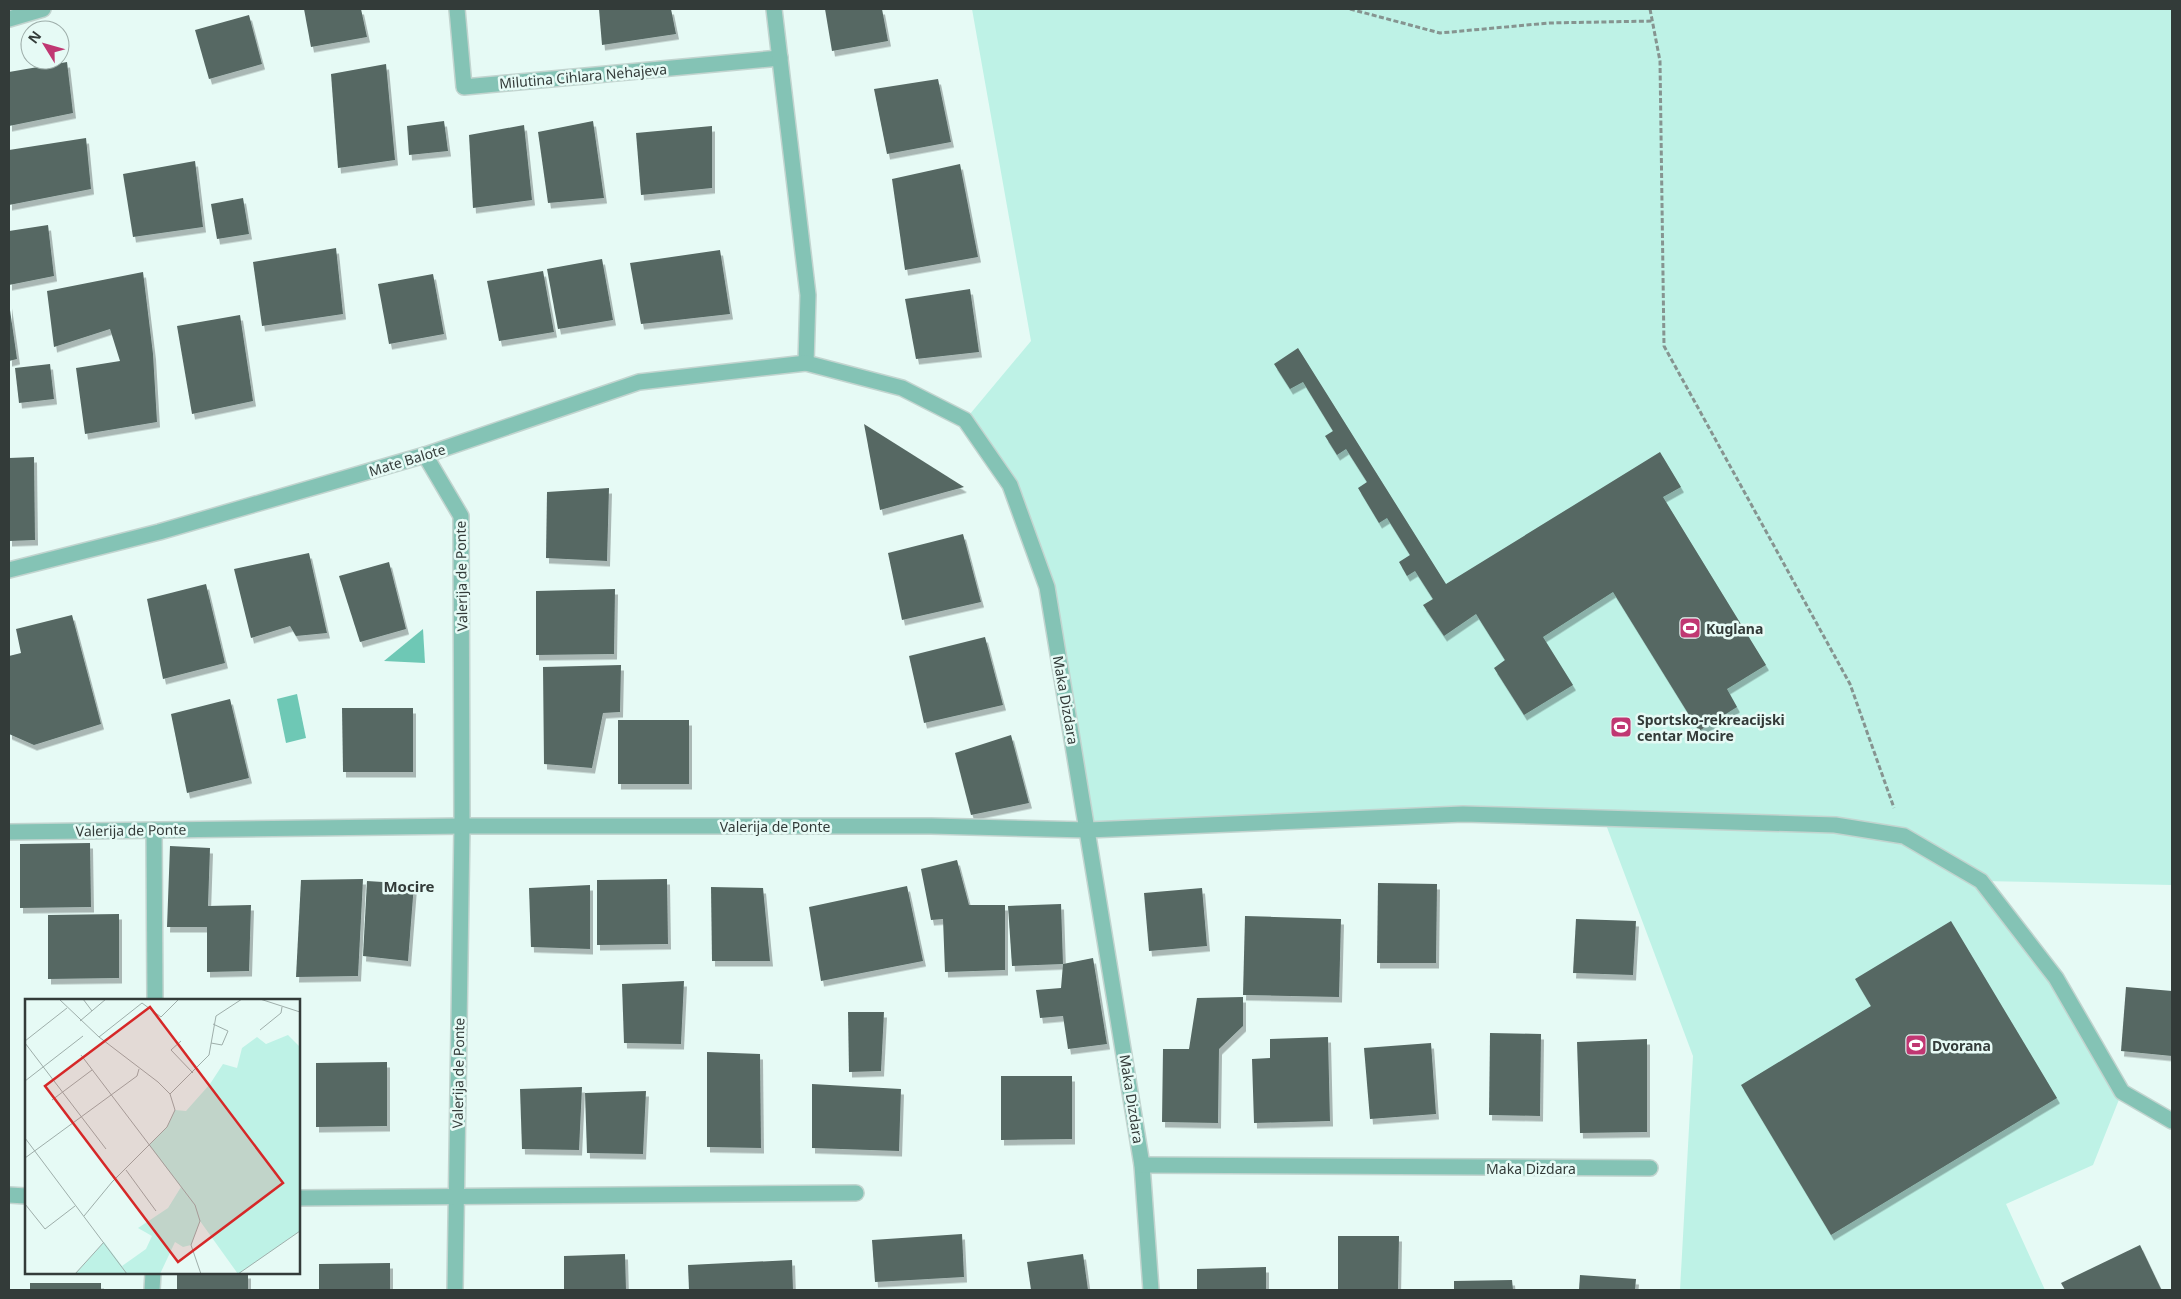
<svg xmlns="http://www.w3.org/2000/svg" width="2181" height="1299" viewBox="0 0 2181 1299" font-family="'Noto Sans',sans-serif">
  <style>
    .green { fill: #bef2e6 }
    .water { fill: #6ec8b5 }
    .building { fill: #566863; filter: url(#shadow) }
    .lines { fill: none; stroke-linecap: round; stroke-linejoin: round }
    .minor-casing { stroke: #c2d4cf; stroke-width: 18 }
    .path { stroke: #869490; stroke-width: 3; stroke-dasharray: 5 2.5; stroke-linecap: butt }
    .minor { stroke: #84c3b5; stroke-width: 15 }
    .labels { text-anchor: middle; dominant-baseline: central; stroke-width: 5; stroke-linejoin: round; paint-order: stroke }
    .street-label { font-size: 14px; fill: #333b39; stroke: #e6faf5 }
    .poi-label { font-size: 14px; font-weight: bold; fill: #333b39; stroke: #e6faf5; text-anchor: start }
    .neighbourhood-label { font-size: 15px; font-weight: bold; fill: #333b39; stroke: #e6faf5 }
    .inset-road { fill: none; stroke: #9eaeaa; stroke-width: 1 }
    .view { fill: #d62828; fill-opacity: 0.15; stroke: #d62828; stroke-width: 2.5 }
    .inset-edge { fill: none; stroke: #333b39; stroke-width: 2.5 }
  </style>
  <defs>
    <filter id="shadow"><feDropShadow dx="3" dy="5.5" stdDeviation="0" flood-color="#0004"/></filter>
  </defs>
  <rect width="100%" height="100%" fill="#e6faf5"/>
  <!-- green -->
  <polygon class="green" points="972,9 2172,9 2172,885 1982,881 2056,978 2122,1092 2093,1165 2006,1204 2045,1290 1680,1290 1693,1056 1605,822 1516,816 1088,830 1047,587 1010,485 965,420 1031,341"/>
  <!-- water -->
  <g class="water">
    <polygon points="423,629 425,663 384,661"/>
    <polygon points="297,694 306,738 286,743 277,699"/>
  </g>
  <!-- building -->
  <g class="building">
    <polygon points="304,9 361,9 367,37 311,47"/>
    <polygon points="599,9 671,9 676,34 602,45"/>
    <polygon points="825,9 882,9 888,41 832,51"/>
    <polygon points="249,15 262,64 209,79 195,30"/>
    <polygon points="67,62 73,113 9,126 9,72"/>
    <polygon points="386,64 395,160 338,168 331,74"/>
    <polygon points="938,79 951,142 887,154 874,89"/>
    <polygon points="444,121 448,151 409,155 407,126"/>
    <polygon points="593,121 604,198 548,203 538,132"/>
    <polygon points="524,125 532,200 473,208 469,135"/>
    <polygon points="712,126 712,188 641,195 636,133"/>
    <polygon points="86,138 91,189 9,205 9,150"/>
    <polygon points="195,161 203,227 133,237 123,174"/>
    <polygon points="960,164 978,257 905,270 892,179"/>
    <polygon points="243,198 249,234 217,239 211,204"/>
    <polygon points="48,225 54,276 9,285 9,231"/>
    <polygon points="336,248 343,314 262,326 253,262"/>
    <polygon points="720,250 730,314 641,324 630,263"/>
    <polygon points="602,259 613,320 558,329 547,269"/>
    <polygon points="543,271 554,332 499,341 487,281"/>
    <polygon points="143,272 153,354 157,422 85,434 76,368 120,361 110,329 54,347 47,291"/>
    <polygon points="433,274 444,334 389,344 378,284"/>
    <polygon points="970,289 979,352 916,359 905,299"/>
    <polygon points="9,303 17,359 9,361"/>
    <polygon points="240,315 253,401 192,414 177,326"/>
    <polygon points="1298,348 1446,584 1660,452 1681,487 1663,497 1766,665 1727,689 1737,707 1699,731 1613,592 1543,637 1573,685 1524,715 1494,668 1505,660 1476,614 1444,636 1423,605 1433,599 1415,571 1407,576 1399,562 1410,555 1387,518 1379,523 1358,488 1367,482 1346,449 1337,455 1325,436 1333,431 1303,382 1290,389 1274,364"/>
    <polygon points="50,364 54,399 19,403 15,368"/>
    <polygon points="864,424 964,487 880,510"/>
    <polygon points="34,457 35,540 9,541 9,458"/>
    <polygon points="609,488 607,561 546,558 547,492"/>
    <polygon points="963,534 981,602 902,620 888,553"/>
    <polygon points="309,553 327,633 296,636 290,626 251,638 234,569"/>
    <polygon points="389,562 406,629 360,642 339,576"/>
    <polygon points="206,584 225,663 163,679 147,599"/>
    <polygon points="615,589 614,654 536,655 536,591"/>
    <polygon points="72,615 101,724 34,745 9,734 9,656 21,653 16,629"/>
    <polygon points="985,637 1003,705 924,723 909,656"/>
    <polygon points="621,665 620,712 603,713 592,768 544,764 543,667"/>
    <polygon points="230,699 249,778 187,793 171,714"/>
    <polygon points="342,708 413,708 413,772 343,772"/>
    <rect x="618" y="720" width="71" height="64"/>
    <polygon points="1011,735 1029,803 971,815 955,753"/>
    <polygon points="90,843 91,907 20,908 20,844"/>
    <polygon points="170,846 210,848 208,906 251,905 249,971 207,972 207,927 167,927"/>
    <polygon points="957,860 969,905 1005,905 1005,970 945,972 943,919 931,920 921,869"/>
    <polygon points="363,879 358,976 296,977 301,880"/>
    <polygon points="667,879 668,944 597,945 597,880"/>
    <polygon points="367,881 414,884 408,961 363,956"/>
    <polygon points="1378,883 1437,884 1436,963 1377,963"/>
    <polygon points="590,885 590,949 531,947 529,888"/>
    <polygon points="907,886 923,961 821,981 809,907"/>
    <polygon points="711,887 763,888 770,961 712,961"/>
    <polygon points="1202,888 1207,946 1149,951 1144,893"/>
    <polygon points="1061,904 1063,964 1012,966 1008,906"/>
    <polygon points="119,914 119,978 48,979 48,915"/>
    <polygon points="1245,916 1341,919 1339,997 1243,995"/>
    <polygon points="1576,919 1636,921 1633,975 1573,973"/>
    <polygon points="1951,921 2057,1098 1831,1235 1741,1085 1871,1006 1855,979"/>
    <polygon points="1093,958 1107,1044 1068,1049 1063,1016 1040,1018 1036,990 1061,988 1063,964"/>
    <polygon points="684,981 681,1044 624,1043 622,984"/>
    <polygon points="2126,987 2172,991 2172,1056 2121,1051"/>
    <polygon points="1243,997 1243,1026 1219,1049 1218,1123 1162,1122 1163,1049 1189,1049 1197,998"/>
    <polygon points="848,1012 884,1012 881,1071 849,1072"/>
    <polygon points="1490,1033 1541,1034 1540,1116 1489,1115"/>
    <polygon points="1328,1037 1330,1121 1254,1123 1252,1059 1270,1058 1270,1039"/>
    <polygon points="1647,1039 1647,1132 1580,1133 1577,1042"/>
    <polygon points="1431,1043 1436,1114 1370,1119 1364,1048"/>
    <polygon points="707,1052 760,1054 761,1148 707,1147"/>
    <polygon points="387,1062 387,1126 316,1127 316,1063"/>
    <polygon points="1001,1076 1072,1076 1072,1139 1001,1140"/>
    <polygon points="812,1084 901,1089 899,1151 812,1148"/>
    <polygon points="582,1087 579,1150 522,1149 520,1089"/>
    <polygon points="646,1091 643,1154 587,1153 585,1093"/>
    <polygon points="962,1234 964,1277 875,1282 872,1240"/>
    <polygon points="1338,1236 1399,1236 1398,1290 1338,1290"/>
    <polygon points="2140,1245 2161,1289 2065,1290 2061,1283"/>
    <polygon points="625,1254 626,1290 564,1290 564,1256"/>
    <polygon points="1083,1254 1088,1290 1031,1290 1027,1262"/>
    <polygon points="792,1260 793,1290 689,1290 688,1265"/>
    <polygon points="390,1263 390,1290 319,1290 319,1264"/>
    <polygon points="1266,1267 1266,1290 1197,1290 1197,1269"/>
    <rect x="177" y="1273" width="71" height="17"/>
    <polygon points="1580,1275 1636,1279 1635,1290 1579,1290"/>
    <polygon points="1512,1280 1513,1290 1454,1290 1454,1281"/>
    <rect x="30" y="1283" width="71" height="7"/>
  </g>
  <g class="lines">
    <!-- minor casing -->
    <g class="minor-casing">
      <g id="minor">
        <polyline points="457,9 464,87 780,58"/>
        <polyline points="774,9 808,295 806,363"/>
        <polyline points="9,19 43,9"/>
        <polyline points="425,455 461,516 462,826 455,1290"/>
        <polyline points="9,570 159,532 425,455 639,382 806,363 902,388 965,420 1010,485 1047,587 1142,1165 1151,1290"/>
        <polyline points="154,830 155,1000"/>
        <polyline points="9,832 462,826 931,826 1088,830 1463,814 1835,825 1904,836 1981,881 2056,978 2122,1092 2172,1121"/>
        <polyline points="1142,1165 1650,1168"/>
        <polyline points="9,1195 26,1196"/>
        <polyline points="299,1198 856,1193"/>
        <polyline points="152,1290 153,1273"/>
      </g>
    </g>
    <!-- path -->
    <g class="path">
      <polyline points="1350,9 1440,33 1549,23 1653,21"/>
      <polyline points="1650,9 1660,61 1664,346 1850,684 1894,808"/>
    </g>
    <!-- minor -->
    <use href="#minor" class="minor"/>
  </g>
  <!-- icons -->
  <defs>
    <g id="stadium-square" transform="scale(1.125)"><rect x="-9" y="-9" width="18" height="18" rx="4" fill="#c03772" stroke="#e6faf5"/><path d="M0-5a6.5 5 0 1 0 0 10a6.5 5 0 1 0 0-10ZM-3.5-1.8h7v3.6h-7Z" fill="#fff"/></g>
  </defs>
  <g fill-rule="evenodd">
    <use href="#stadium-square" x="1690" y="628"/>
    <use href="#stadium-square" x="1621" y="727"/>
    <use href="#stadium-square" x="1916" y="1045"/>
  </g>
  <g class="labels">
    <!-- street labels -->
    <g class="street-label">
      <text transform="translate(583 76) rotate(-5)">Milutina Cihlara Nehajeva</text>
      <text transform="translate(407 460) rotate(-17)">Mate Balote</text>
      <text transform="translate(461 576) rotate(-91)">Valerija de Ponte</text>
      <text transform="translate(1066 700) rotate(80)">Maka Dizdara</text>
      <text x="775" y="826">Valerija de Ponte</text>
      <text transform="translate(131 830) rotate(-1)">Valerija de Ponte</text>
      <text transform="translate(458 1073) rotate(-89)">Valerija de Ponte</text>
      <text transform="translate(1132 1099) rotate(81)">Maka Dizdara</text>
      <text x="1531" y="1168">Maka Dizdara</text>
    </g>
    <!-- poi labels -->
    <g class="poi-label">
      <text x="1706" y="628">Kuglana</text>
      <text x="1637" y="719">Sportsko-rekreacijski<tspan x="1637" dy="16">centar Mocire</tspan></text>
      <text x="1932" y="1045">Dvorana</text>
    </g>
    <!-- neighbourhood labels -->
    <g class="neighbourhood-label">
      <text x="409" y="886">Mocire</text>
    </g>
  </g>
  <!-- overview -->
  <g transform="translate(25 999)">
    <rect width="275" height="275" fill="#e6faf5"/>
    <path d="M263 36 275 48V232L213 275 175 222 166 246 158 248 150 243 135 275H50L79 243 97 267 121 250 127 237 113 229 143 209 156 188 124 146 142 128 150 111 161 112 185 85 198 65 212 69 217 49 232 38 241 45Z" fill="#bef2e6"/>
    <path class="inset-road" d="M34 0 74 38 133 83 145 95 150 111 142 128 87 183 59 217M58 0 67 12M235 0 275 13M55 22 81 0M235 31 256 14 257 8M74 38 117 4 136 18 154 0M0 42 42 9M156 42 146 51 168 74M0 44 81 150M186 44 197 46 203 32 188 25M56 56 170 206 175 222 166 246 176 275M0 82 58 37M145 95 184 56 191 17 217 0M27 101 67 71M0 139 102 275M0 159 112 77 114 70M101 171 131 212M0 205 20 230 50 207M50 275 79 243M213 275 275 232"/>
    <path class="view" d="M125 8 258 184 153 263 20 87Z"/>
    <rect width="275" height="275" class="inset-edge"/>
  </g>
  <!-- border -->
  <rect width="2181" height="1299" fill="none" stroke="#333b39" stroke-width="20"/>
  <!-- north arrow -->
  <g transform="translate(45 45) rotate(307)"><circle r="24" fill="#e6faf5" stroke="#9eaeaa"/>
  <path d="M0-4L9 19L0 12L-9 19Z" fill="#c03772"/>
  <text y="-8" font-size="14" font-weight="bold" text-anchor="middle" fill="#333b39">N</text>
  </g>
</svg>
